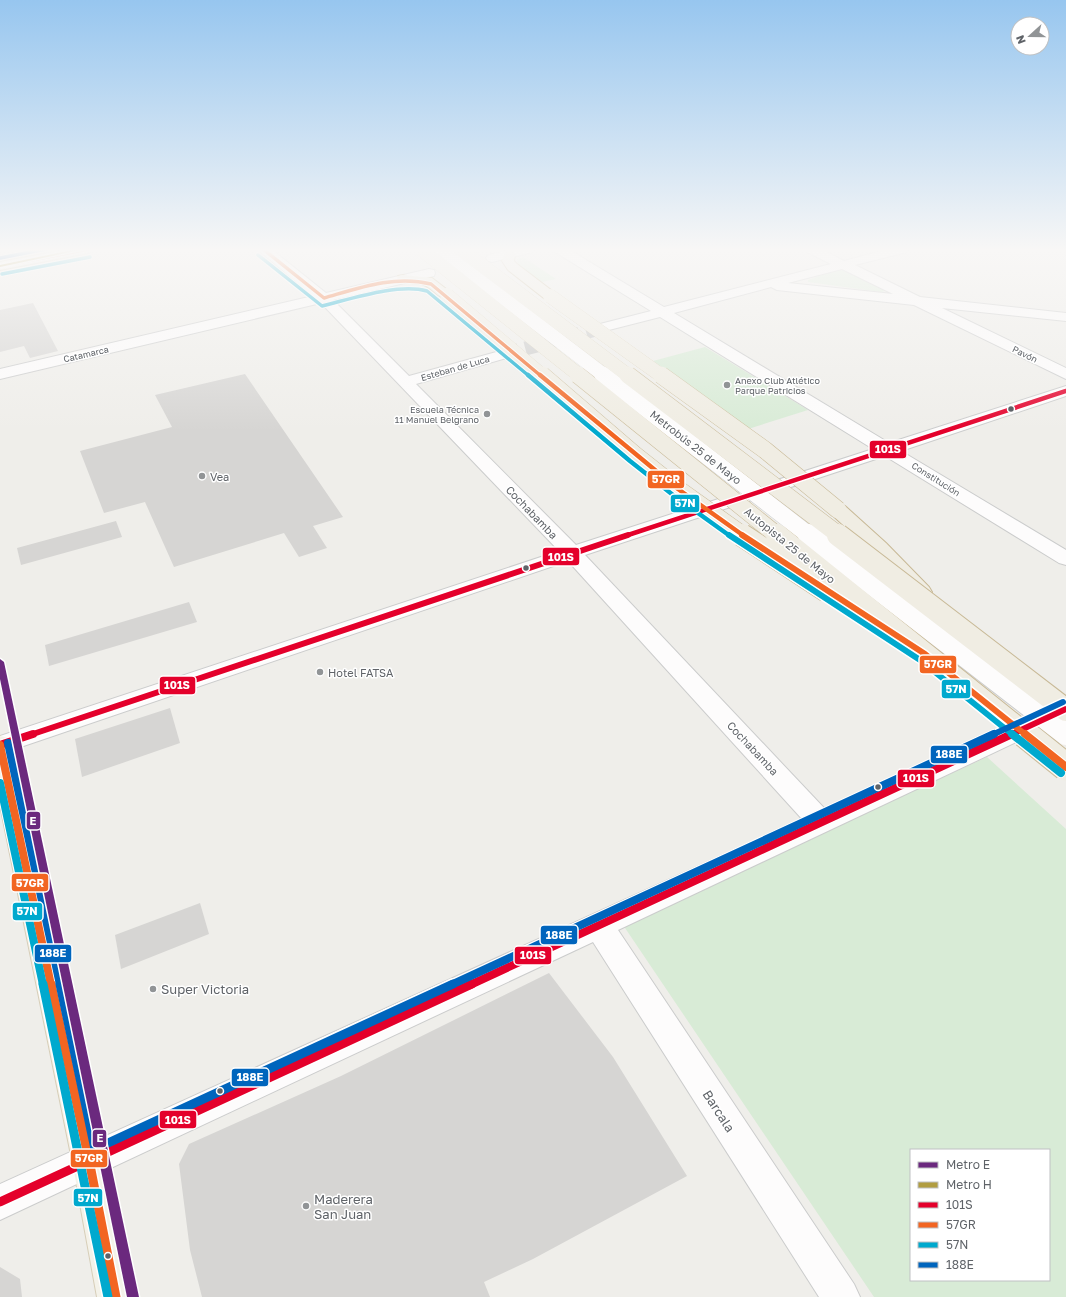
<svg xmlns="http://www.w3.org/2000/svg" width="1066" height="1297" viewBox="0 0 1066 1297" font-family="'Golos Text',sans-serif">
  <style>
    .green { fill: #d8ebd6; fill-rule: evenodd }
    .building { fill: #d6d5d3 }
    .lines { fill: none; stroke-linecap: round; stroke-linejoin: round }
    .minor-tunnel { stroke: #cbcbca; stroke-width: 14; stroke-dasharray: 14 7; stroke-linecap: butt }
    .minor-casing { stroke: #cbcccc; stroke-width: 2 }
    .major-casing { stroke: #d7ceb8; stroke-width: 2 }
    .highway-casing { stroke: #c8b996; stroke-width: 2 }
    .minor { fill: #fdfcfc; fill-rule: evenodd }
    .major { fill: #f4f2e9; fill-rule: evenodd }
    .highway { fill: #f0ede3; fill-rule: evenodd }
    .minor-bridge-far2-casing { stroke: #cbcccc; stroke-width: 14; stroke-linecap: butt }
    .minor-bridge-far1-casing { stroke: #cbcccc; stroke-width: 18; stroke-linecap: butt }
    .minor-bridge-casing { stroke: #cbcccc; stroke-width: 24; stroke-linecap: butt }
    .highway-bridge-far3-casing { stroke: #c8b996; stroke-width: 14; stroke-linecap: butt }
    .highway-bridge-far2-casing { stroke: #c8b996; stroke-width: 18; stroke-linecap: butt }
    .highway-bridge-far1-casing { stroke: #c8b996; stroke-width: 24; stroke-linecap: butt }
    .highway-bridge-casing { stroke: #c8b996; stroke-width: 29; stroke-linecap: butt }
    .minor-bridge-far2 { stroke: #fdfcfc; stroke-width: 14 }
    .minor-bridge-far1 { stroke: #fdfcfc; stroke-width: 17 }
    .minor-bridge { stroke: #fdfcfc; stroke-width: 22 }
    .highway-bridge-far3 { stroke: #f0ede3; stroke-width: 14 }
    .highway-bridge-far2 { stroke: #f0ede3; stroke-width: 17 }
    .highway-bridge-far1 { stroke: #f0ede3; stroke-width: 22 }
    .highway-bridge { stroke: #f0ede3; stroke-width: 27 }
    .bus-1-far3-casing { stroke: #fff; stroke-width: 7 }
    .bus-1-far2-casing { stroke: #fff; stroke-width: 9 }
    .bus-1-far1-casing { stroke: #fff; stroke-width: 10 }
    .bus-1-casing { stroke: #fff; stroke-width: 12 }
    .bus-2-far4-casing { stroke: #fff; stroke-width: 5.5 }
    .bus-2-far3-casing { stroke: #fff; stroke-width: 7 }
    .bus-2-far2-casing { stroke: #fff; stroke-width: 9 }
    .bus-2-far1-casing { stroke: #fff; stroke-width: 10 }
    .bus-2-casing { stroke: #fff; stroke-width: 12 }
    .bus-3-far4-casing { stroke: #fff; stroke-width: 5.5 }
    .bus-3-far3-casing { stroke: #fff; stroke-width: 7 }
    .bus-3-far2-casing { stroke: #fff; stroke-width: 9 }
    .bus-3-far1-casing { stroke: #fff; stroke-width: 10 }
    .bus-3-casing { stroke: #fff; stroke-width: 12 }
    .bus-4-far3-casing { stroke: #fff; stroke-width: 5.5 }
    .bus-4-far2-casing { stroke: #fff; stroke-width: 9 }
    .bus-4-far1-casing { stroke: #fff; stroke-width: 10 }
    .bus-4-casing { stroke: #fff; stroke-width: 12 }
    .bus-1-far3 { stroke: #e4002b; stroke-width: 4.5 }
    .bus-1-far2 { stroke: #e4002b; stroke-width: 6 }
    .bus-1-far1 { stroke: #e4002b; stroke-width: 8 }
    .bus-1 { stroke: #e4002b; stroke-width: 9 }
    .bus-2-far4 { stroke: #f26522; stroke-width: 3.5 }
    .bus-2-far3 { stroke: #f26522; stroke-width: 4.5 }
    .bus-2-far2 { stroke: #f26522; stroke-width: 6 }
    .bus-2-far1 { stroke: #f26522; stroke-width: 8 }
    .bus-2 { stroke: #f26522; stroke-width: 9 }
    .bus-3-far4 { stroke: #00a9ce; stroke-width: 3.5 }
    .bus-3-far3 { stroke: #00a9ce; stroke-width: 4.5 }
    .bus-3-far2 { stroke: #00a9ce; stroke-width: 6 }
    .bus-3-far1 { stroke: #00a9ce; stroke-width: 8 }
    .bus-3 { stroke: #00a9ce; stroke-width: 9 }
    .bus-4-far3 { stroke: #0065bd; stroke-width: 3.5 }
    .bus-4-far2 { stroke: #0065bd; stroke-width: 6 }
    .bus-4-far1 { stroke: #0065bd; stroke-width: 8 }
    .bus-4 { stroke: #0065bd; stroke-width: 9 }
    .metro-1-casing { stroke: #fff; stroke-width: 3 }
    .metro-2-casing { stroke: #fff; stroke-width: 3 }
    .metro-1 { fill: #6b297e; fill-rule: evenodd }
    .metro-2 { fill: #b19d41; fill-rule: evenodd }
    .poi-dot { fill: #919496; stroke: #fff; stroke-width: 1.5 }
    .bus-dot { fill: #5f6368; stroke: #fff; stroke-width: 1.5 }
    .labels { text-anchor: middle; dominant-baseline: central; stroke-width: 3; stroke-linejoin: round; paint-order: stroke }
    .far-street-label { font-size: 9px; fill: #5f6368; stroke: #fff }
    .far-poi-label { font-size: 9px; fill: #5f6368; stroke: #fff; text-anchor: start }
    .street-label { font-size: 11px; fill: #5f6368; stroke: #fff }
    .poi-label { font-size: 11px; fill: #5f6368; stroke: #fff; text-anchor: start }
    .near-poi-label { font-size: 13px; fill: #5f6368; stroke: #fff; text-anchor: start }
    .near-street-label { font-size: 13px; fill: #5f6368; stroke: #fff }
    .line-badge { stroke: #fff; stroke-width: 1.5 }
    .badge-label { font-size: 11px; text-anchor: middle; font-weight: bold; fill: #fff }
  </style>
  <rect width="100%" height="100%" fill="#efeeea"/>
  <!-- green -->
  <g class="green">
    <polygon points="523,257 556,279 542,282 518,267 517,259"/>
    <polygon points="839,269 845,271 886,291 881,292 808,282 808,280"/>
    <polygon points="705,347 808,410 745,430 653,361"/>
    <path d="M987 757 1066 829V1297H874L623 925ZM911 1150H1049V1280H911Z"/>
  </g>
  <!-- building -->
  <g class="building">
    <polygon points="33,303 58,351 30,358 24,346 0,352 0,310"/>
    <polygon points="245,374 343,517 313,526 327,548 299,557 284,533 174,567 145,502 104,513 80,451 172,427 155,395"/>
    <polygon points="116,521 122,537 21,565 17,548"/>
    <polygon points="189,602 197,622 49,666 45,645"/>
    <polygon points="170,708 180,743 82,777 75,739"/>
    <polygon points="200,903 209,934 121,969 115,935"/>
    <polygon points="549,973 613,1057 687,1176 533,1259 484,1282 490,1297 202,1297 190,1250 179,1164 189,1144 341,1076"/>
    <polygon points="0,1267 20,1279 22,1297 0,1297"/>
  </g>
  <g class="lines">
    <!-- minor-tunnel -->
    <polyline class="minor-tunnel" points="505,354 605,327"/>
    <!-- minor casing -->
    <g class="minor-casing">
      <g id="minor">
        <path d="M257 249H271L326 293 429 269 434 270 435 273 434 276 333 300 409 376 500 351 505 350 510 351 512 354 510 357 416 384 576 545 873 449 660 317 605 331 600 330 598 327 600 324 651 311 555 252 553 249H568L664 307 831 264 807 252 805 249H821L844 261 889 249H909L907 252 855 265 920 297 1066 313V321L942 308 1066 368V379L914 305 777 290 771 287 674 313 889 443 1066 386V396L901 451 1066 550V565L1059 563 885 456 585 555 825 809 1028 717 1036 714 1044 717 1048 723 1044 729 618 930 854 1284 860 1297H819L593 942 0 1220V1184L802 819 568 561 0 754V736L559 551 321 303 0 379V369L313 296ZM842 269 893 294 788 283Z"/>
        <polygon points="514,249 535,249 533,252 492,262 488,261 486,258 488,255"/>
      </g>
    </g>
    <!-- major casing -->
    <g class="major-casing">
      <g id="major">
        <polygon points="69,249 94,249 92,252 88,253 0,270 0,262"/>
        <polygon points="0,736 9,738 12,745 106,1160 135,1297 97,1297 72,1160 0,805"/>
      </g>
    </g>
    <!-- highway casing -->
    <g class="highway-casing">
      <g id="highway">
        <polygon points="509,250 513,251 515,254 514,261 517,264 555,293 557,296 555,299 545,299 508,270 502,261 505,251"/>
        <path d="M403 275 432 278 454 295 452 298C439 301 434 289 424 285 417 282 406 284 398 282L397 279 398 276Z"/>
        <polygon points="838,504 845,506 886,543 929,587 932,592 929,597 922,599 915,597 872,551 831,514 829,510 831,506"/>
      </g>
    </g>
    <!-- minor -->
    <use href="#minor" class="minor"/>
    <!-- major -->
    <use href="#major" class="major"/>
    <!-- highway -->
    <use href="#highway" class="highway"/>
    <!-- minor-bridge-far2 casing -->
    <g class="minor-bridge-far2-casing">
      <polyline id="minor-bridge-far2" points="440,249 605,376"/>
    </g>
    <!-- minor-bridge-far1 casing -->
    <g class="minor-bridge-far1-casing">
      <polyline id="minor-bridge-far1" points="603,375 810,536"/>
    </g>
    <!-- minor-bridge casing -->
    <g class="minor-bridge-casing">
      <polyline id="minor-bridge" points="809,535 1066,734"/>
    </g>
    <!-- highway-bridge-far3 casing -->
    <g class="highway-bridge-far3-casing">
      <g id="highway-bridge-far3">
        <polyline points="421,249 580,376"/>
        <polyline points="460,249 629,376"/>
        <polyline points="447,295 543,376"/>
        <polyline points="550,296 662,376"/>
      </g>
    </g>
    <!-- highway-bridge-far2 casing -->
    <g class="highway-bridge-far2-casing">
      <g id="highway-bridge-far2">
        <polyline points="542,375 635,455 678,489 744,536"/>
        <polyline points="578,375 778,536"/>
        <polyline points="628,375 840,536"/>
        <polyline points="661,375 765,450 838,510"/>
      </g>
    </g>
    <!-- highway-bridge-far1 casing -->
    <g class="highway-bridge-far1-casing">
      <g id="highway-bridge-far1">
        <polyline points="742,535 827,591"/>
        <polyline points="777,535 1026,735"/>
        <polyline points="838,535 1066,710"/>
      </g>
    </g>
    <!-- highway-bridge casing -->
    <g class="highway-bridge-casing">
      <polyline id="highway-bridge" points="1025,734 1066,767"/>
    </g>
    <!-- minor-bridge-far2 -->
    <use href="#minor-bridge-far2" class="minor-bridge-far2"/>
    <!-- minor-bridge-far1 -->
    <use href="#minor-bridge-far1" class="minor-bridge-far1"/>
    <!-- minor-bridge -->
    <use href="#minor-bridge" class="minor-bridge"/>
    <!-- highway-bridge-far3 -->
    <use href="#highway-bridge-far3" class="highway-bridge-far3"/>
    <!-- highway-bridge-far2 -->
    <use href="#highway-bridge-far2" class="highway-bridge-far2"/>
    <!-- highway-bridge-far1 -->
    <use href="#highway-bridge-far1" class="highway-bridge-far1"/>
    <!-- highway-bridge -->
    <use href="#highway-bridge" class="highway-bridge"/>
    <!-- bus-1-far3 casing -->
    <g class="bus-1-far3-casing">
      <polyline id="bus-1-far3" points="625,536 1066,391"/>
    </g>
    <!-- bus-1-far2 casing -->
    <g class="bus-1-far2-casing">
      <g id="bus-1-far2">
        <polyline points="30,735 628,535"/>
        <polyline points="1010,735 1066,709"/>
      </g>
    </g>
    <!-- bus-1-far1 casing -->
    <g class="bus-1-far1-casing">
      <g id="bus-1-far1">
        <polyline points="0,745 33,734"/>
        <polyline points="470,985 1012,734"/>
      </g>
    </g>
    <!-- bus-1 casing -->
    <g class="bus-1-casing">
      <polyline id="bus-1" points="0,1202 472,984"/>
    </g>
    <!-- bus-2-far4 casing -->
    <g class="bus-2-far4-casing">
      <g id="bus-2-far4">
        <path d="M263 249 324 298C359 288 394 275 431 284L541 376"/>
        <polyline points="0,266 88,249"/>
      </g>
    </g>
    <!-- bus-2-far3 casing -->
    <g class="bus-2-far3-casing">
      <polyline id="bus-2-far3" points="540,375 678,489 744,536"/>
    </g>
    <!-- bus-2-far2 casing -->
    <g class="bus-2-far2-casing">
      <polyline id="bus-2-far2" points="742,535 925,654 1026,735"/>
    </g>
    <!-- bus-2-far1 casing -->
    <g class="bus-2-far1-casing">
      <g id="bus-2-far1">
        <polyline points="1025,734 1066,767"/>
        <polyline points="0,745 51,985"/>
      </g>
    </g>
    <!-- bus-2 casing -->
    <g class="bus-2-casing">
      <polyline id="bus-2" points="51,984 89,1160 116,1297"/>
    </g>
    <!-- bus-3-far4 casing -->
    <g class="bus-3-far4-casing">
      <g id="bus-3-far4">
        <path d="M258 255 322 306C351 299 398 283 427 291L529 376"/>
        <polyline points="2,274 90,257"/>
      </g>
    </g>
    <!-- bus-3-far3 casing -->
    <g class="bus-3-far3-casing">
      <polyline id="bus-3-far3" points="528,375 630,461 673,495 730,536"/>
    </g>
    <!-- bus-3-far2 casing -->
    <g class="bus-3-far2-casing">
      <polyline id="bus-3-far2" points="729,535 920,660 1013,735"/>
    </g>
    <!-- bus-3-far1 casing -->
    <g class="bus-3-far1-casing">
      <g id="bus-3-far1">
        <polyline points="1012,734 1061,773"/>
        <polyline points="0,783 43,985"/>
      </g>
    </g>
    <!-- bus-3 casing -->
    <g class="bus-3-casing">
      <polyline id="bus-3" points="43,984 108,1297"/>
    </g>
    <!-- bus-4-far3 casing -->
    <g class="bus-4-far3-casing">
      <polyline id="bus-4-far3" points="0,258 46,249"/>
    </g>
    <!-- bus-4-far2 casing -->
    <g class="bus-4-far2-casing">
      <polyline id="bus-4-far2" points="992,735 1063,702"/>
    </g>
    <!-- bus-4-far1 casing -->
    <g class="bus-4-far1-casing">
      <g id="bus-4-far1">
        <polyline points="8,743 60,985"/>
        <polyline points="451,985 994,734"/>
      </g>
    </g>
    <!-- bus-4 casing -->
    <g class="bus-4-casing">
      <polyline id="bus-4" points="60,984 95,1149 453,984"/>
    </g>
    <!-- bus-1-far3 -->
    <use href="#bus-1-far3" class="bus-1-far3"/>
    <!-- bus-1-far2 -->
    <use href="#bus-1-far2" class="bus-1-far2"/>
    <!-- bus-1-far1 -->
    <use href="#bus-1-far1" class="bus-1-far1"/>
    <!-- bus-1 -->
    <use href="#bus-1" class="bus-1"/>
    <!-- bus-2-far4 -->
    <use href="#bus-2-far4" class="bus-2-far4"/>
    <!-- bus-2-far3 -->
    <use href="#bus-2-far3" class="bus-2-far3"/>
    <!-- bus-2-far2 -->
    <use href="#bus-2-far2" class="bus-2-far2"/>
    <!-- bus-2-far1 -->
    <use href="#bus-2-far1" class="bus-2-far1"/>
    <!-- bus-2 -->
    <use href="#bus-2" class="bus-2"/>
    <!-- bus-3-far4 -->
    <use href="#bus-3-far4" class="bus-3-far4"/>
    <!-- bus-3-far3 -->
    <use href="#bus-3-far3" class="bus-3-far3"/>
    <!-- bus-3-far2 -->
    <use href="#bus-3-far2" class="bus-3-far2"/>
    <!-- bus-3-far1 -->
    <use href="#bus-3-far1" class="bus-3-far1"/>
    <!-- bus-3 -->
    <use href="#bus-3" class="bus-3"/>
    <!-- bus-4-far3 -->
    <use href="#bus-4-far3" class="bus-4-far3"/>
    <!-- bus-4-far2 -->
    <use href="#bus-4-far2" class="bus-4-far2"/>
    <!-- bus-4-far1 -->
    <use href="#bus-4-far1" class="bus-4-far1"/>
    <!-- bus-4 -->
    <use href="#bus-4" class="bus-4"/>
    <!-- metro-1 casing -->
    <g class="metro-1-casing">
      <polygon id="metro-1" points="0,659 4,662 139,1297 127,1297 0,679"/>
    </g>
    <!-- metro-2 casing -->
    <g class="metro-2-casing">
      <polygon id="metro-2" points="77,249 85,249 0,267 0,265"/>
    </g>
    <!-- metro-1 -->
    <use href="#metro-1" class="metro-1"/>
    <!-- metro-2 -->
    <use href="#metro-2" class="metro-2"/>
  </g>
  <!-- sky -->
  <linearGradient id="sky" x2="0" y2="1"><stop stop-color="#97c6ef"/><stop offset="0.58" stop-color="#f8f7f6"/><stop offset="1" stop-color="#f8f7f6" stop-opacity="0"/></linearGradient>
  <rect width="1066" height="431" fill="url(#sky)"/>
  <!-- markers -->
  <g class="poi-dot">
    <circle cx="727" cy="385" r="4"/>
    <circle cx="487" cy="414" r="4"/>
    <circle cx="202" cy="476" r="4"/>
    <circle cx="320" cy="672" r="4"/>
    <circle cx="153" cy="989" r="4"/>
    <circle cx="306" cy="1206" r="4"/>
  </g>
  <g class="bus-dot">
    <circle cx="1011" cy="409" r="3.5"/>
    <circle cx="526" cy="568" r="3.5"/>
    <circle cx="878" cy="787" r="3.5"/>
    <circle cx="220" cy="1091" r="3.5"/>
    <circle cx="108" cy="1256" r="3.5"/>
  </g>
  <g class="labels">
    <!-- far-street labels -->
    <g class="far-street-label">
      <text transform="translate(86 354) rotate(-13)">Catamarca</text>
      <text transform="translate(1025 354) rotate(26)">Pavón</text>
      <text transform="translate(455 368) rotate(-16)">Esteban de Luca</text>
      <text transform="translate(936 479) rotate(32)">Constitución</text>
    </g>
    <!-- far-poi labels -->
    <g class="far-poi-label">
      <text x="735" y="380">Anexo Club Atlético<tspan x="735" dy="10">Parque Patricios</tspan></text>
      <text x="479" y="409" text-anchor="end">Escuela Técnica<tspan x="479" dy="10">11 Manuel Belgrano</tspan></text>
    </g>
    <!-- street labels -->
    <g class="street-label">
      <text transform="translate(696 447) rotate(38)">Metrobús 25 de Mayo</text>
      <text transform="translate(532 512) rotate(46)">Cochabamba</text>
      <text transform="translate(790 545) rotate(39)">Autopista 25 de Mayo</text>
      <text transform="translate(753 748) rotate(47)">Cochabamba</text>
    </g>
    <!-- poi labels -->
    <g class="poi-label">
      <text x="210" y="476">Vea</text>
      <text x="328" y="672">Hotel FATSA</text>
    </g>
    <!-- near-poi labels -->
    <g class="near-poi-label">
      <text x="161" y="989">Super Victoria</text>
      <text x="314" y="1199">Maderera<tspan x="314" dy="15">San Juan</tspan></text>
    </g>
    <!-- near-street labels -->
    <g class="near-street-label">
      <text transform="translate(719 1111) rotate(57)">Barcala</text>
    </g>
  </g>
  <g class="line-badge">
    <rect x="869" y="440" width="38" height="19" rx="4" fill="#e4002b"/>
    <rect x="647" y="470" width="38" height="19" rx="4" fill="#f26522"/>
    <rect x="670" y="494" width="30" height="19" rx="4" fill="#00a9ce"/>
    <rect x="542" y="547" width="38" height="19" rx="4" fill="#e4002b"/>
    <rect x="919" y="655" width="38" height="19" rx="4" fill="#f26522"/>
    <rect x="159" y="676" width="37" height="19" rx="4" fill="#e4002b"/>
    <rect x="941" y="679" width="30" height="20" rx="4" fill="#00a9ce"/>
    <rect x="930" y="745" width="38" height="19" rx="4" fill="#0065bd"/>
    <rect x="897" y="769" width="38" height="19" rx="4" fill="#e4002b"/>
    <rect x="26" y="811" width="15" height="19" rx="4" fill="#6b297e"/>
    <rect x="11" y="873" width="38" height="19" rx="4" fill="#f26522"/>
    <rect x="12" y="902" width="31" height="19" rx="4" fill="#00a9ce"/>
    <rect x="540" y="925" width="38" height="20" rx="4" fill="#0065bd"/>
    <rect x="34" y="944" width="38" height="19" rx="4" fill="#0065bd"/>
    <rect x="514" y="946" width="38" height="19" rx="4" fill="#e4002b"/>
    <rect x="231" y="1068" width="38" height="19" rx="4" fill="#0065bd"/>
    <rect x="159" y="1110" width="38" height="19" rx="4" fill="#e4002b"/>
    <rect x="92" y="1129" width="15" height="19" rx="4" fill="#6b297e"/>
    <rect x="70" y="1149" width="38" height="19" rx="4" fill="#f26522"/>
    <rect x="73" y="1188" width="30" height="19" rx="4" fill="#00a9ce"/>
  </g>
  <g class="badge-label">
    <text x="888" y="453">101S</text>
    <text x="666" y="483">57GR</text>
    <text x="685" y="507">57N</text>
    <text x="561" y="561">101S</text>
    <text x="938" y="668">57GR</text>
    <text x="177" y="689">101S</text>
    <text x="956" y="693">57N</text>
    <text x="949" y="758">188E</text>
    <text x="916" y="782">101S</text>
    <text x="33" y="825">E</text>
    <text x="30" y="887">57GR</text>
    <text x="27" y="915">57N</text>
    <text x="559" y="939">188E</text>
    <text x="53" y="957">188E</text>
    <text x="533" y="959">101S</text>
    <text x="250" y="1081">188E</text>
    <text x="178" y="1124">101S</text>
    <text x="100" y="1142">E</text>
    <text x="89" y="1162">57GR</text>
    <text x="88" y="1202">57N</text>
  </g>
  <!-- legend -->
  <rect x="910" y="1149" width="140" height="132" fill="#ffffff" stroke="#bfc1c3"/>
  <rect x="918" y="1162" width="20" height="6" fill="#6b297e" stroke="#bfc1c3"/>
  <text x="946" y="1169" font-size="12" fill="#5f6368">Metro E</text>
  <rect x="918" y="1182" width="20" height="6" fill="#b19d41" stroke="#bfc1c3"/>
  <text x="946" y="1189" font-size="12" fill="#5f6368">Metro H</text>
  <rect x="918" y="1202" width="20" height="6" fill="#e4002b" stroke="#bfc1c3"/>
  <text x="946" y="1209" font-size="12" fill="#5f6368">101S</text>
  <rect x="918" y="1222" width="20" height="6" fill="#f26522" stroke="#bfc1c3"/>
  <text x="946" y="1229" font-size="12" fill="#5f6368">57GR</text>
  <rect x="918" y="1242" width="20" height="6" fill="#00a9ce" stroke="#bfc1c3"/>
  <text x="946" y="1249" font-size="12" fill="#5f6368">57N</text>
  <rect x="918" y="1262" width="20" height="6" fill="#0065bd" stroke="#bfc1c3"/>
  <text x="946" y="1269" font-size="12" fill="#5f6368">188E</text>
  <!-- north arrow -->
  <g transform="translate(1030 36) rotate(249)"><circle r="19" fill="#ffffff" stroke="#bfc1c3"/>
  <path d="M0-3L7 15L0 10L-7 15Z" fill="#919496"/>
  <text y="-6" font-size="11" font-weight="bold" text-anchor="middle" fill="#5f6368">N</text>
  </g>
</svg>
